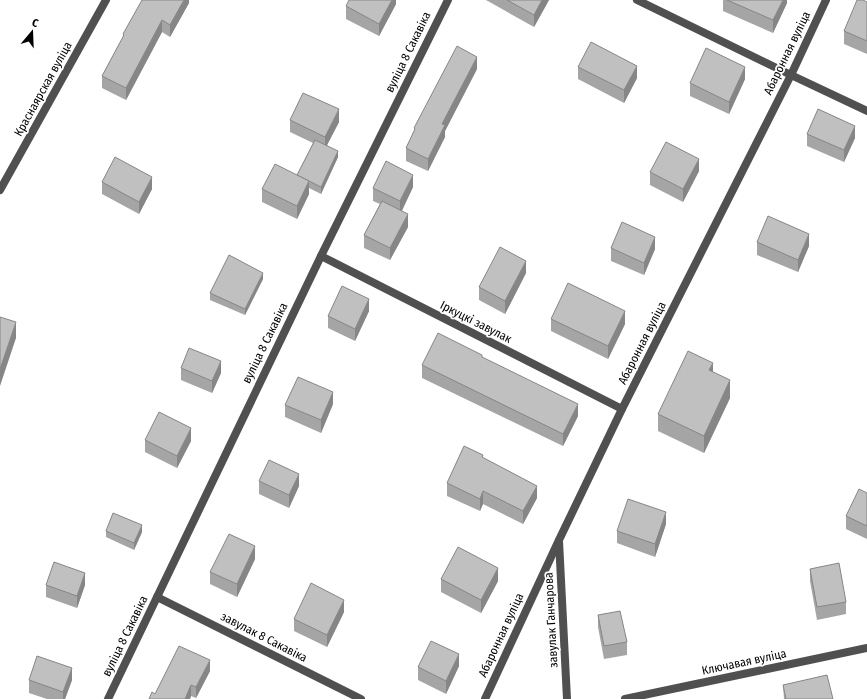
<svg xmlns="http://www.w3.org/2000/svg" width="867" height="699" viewBox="0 0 867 699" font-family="'Fira Sans Condensed',sans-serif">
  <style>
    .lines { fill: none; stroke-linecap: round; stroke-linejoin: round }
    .minor { stroke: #505050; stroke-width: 8 }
    .wall { fill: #a5a5a5 }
    .shaded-wall { fill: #868686 }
    .building { fill: #c0c0c0; stroke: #868686 }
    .labels { text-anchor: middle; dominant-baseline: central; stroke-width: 3.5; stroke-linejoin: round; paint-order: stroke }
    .street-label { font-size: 12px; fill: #000; stroke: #fff }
  </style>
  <rect width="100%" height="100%" fill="#fff"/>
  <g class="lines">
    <!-- minor -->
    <g class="minor">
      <polyline points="637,0 791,75 867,111"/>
      <polyline points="0,190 106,0"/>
      <polyline points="321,256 622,409"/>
      <polyline points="559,541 567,699"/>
      <polyline points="157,597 361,699"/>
      <polyline points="108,699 321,256 448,0"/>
      <polyline points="485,699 559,540 622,409 791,75 826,0"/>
      <polyline points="625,699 867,648"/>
    </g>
  </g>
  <!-- wall -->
  <g class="wall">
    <polygon points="189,0 189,3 170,37 162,32 126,100 102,88 102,76 123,37 123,34"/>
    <polygon points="396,0 396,4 379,36 346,19 346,6"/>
    <polygon points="486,0 549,0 534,27"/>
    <polygon points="723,0 787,0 787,3 773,33 723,11"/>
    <polygon points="867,2 867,54 844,44 844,31"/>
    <polygon points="578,67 637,78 624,103 578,79"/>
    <polygon points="477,69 445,131 445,137 428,171 406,161 406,148 414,131 414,128"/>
    <polygon points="745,79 729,114 690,96 690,83"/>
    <polygon points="290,120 339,122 327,145 338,157 321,194 309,188 309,194 297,219 262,202 262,189 297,175 313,143 290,132"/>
    <polygon points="807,134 855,138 844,162 807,146"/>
    <polygon points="699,171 683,202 650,185 650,172"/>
    <polygon points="102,182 152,189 139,214 102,194"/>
    <polygon points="413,187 402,211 408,227 390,260 364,248 364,235 380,204 373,201 373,188"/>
    <polygon points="757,242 809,246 798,272 757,255"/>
    <polygon points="611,248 655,249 644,275 611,261"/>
    <polygon points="526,273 505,314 479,300 479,287"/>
    <polygon points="263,279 245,315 210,300 210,293"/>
    <polygon points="369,311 355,341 328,328 328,316"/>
    <polygon points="551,319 625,324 608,359 551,331"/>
    <polygon points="422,365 578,416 563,446 422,378"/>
    <polygon points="181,368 221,373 212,393 181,380"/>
    <polygon points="730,398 704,453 658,431 658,414"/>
    <polygon points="333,404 321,433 285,417 285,405"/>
    <polygon points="145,440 191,441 177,468 145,452"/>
    <polygon points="483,458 537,498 523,524 483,504 480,511 447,496 447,483"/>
    <polygon points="259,481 299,486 289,508 259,494"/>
    <polygon points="867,493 867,539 846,529 846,516"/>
    <polygon points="666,524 655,557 617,543 617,531"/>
    <polygon points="106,531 142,532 134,550 106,537"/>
    <polygon points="255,559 237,597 210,584 210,572"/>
    <polygon points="810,569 846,602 846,614 817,620 810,581"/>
    <polygon points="441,579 498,581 481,613 441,592"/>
    <polygon points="46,585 85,585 77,608 46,597"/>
    <polygon points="344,612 327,647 294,631 294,619"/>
    <polygon points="598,615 627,642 627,655 604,659 598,627"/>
    <polygon points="459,666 446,694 418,680 418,667"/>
    <polygon points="210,671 196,698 191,696 190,699 149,699 155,694"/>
    <polygon points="29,680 72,680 65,699 47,699 29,693"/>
    <polygon points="783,685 833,699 784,699"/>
  </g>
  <!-- shaded-wall -->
  <g class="shaded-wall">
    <polygon points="184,0 189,0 189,3 170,37 170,25"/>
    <polygon points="392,0 396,0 396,4 379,36 379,24"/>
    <polygon points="542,0 549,0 534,27 534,15"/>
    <polygon points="783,0 787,0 787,3 773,33 773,20"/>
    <polygon points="162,20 162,32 126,100 126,88"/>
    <polygon points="477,57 477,69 445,131 445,137 428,171 428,159 442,124"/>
    <polygon points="637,66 637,78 624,103 624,90"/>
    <polygon points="745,67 745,79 729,114 729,102"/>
    <polygon points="339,109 339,122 325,149 325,137"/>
    <polygon points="855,126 855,138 844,162 844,150"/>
    <polygon points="338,151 338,157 321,194 321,187"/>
    <polygon points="699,159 699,171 683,202 683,189"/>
    <polygon points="413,175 413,187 400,214 400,201"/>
    <polygon points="152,177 152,189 139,214 139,202"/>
    <polygon points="309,181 309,194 297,219 297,206"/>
    <polygon points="408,214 408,227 390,260 390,248"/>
    <polygon points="809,234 809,246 798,272 798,260"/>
    <polygon points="655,237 655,249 644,275 644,263"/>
    <polygon points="526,261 526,273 505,314 505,301"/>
    <polygon points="263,273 263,279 245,315 245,309"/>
    <polygon points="369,299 369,311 355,341 355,329"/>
    <polygon points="625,311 625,324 608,359 608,346"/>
    <polygon points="16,322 16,338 0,386 0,369"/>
    <polygon points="221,361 221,373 212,393 212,381"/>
    <polygon points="713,363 713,381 709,370"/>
    <polygon points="730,380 730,398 704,453 704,436"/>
    <polygon points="333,392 333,404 321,433 321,420"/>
    <polygon points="578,404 578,416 563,446 563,434"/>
    <polygon points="191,428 191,441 177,468 177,456"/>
    <polygon points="299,474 299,486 289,508 289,495"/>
    <polygon points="537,486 537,498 523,524 523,511"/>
    <polygon points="483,491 483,504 480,511 480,499"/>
    <polygon points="666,512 666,524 655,557 655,544"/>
    <polygon points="142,525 142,532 134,550 134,543"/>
    <polygon points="255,546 255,559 237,597 237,584"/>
    <polygon points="498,568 498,581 481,613 481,600"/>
    <polygon points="85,573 85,585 77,608 77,596"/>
    <polygon points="344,600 344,612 327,647 327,635"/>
    <polygon points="459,654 459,666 446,694 446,681"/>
    <polygon points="210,660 210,671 196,698 196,687"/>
    <polygon points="72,668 72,680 65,699 63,699 63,692"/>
    <polygon points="191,685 191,696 190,699 185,699"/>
  </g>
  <!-- building -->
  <g class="building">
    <polygon points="142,0 184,0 170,25 162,20 126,88 102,76 124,35 123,34"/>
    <polygon points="349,0 392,0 379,24 346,6"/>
    <polygon points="507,0 542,0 534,15"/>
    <polygon points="727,0 783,0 773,20"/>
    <polygon points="857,0 863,0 867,2 867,41 844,31"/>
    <polygon points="591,42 637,66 624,90 578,67"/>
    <polygon points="457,46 477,57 442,124 445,125 428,159 406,148 415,129 414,128"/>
    <polygon points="706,48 745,67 729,102 690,83"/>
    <polygon points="303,93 339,109 325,137 290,120"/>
    <polygon points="818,109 855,126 844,150 807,134"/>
    <polygon points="315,140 338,151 321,187 297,175"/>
    <polygon points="666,142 699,159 683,189 650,172"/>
    <polygon points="115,157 152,177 139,202 102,182"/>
    <polygon points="386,161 413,175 400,201 373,188"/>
    <polygon points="275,164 309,181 297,206 262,189"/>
    <polygon points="382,201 408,214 390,248 364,235"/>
    <polygon points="768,216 809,234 798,260 757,242"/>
    <polygon points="622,222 655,237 644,263 611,248"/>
    <polygon points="500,247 526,261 505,301 479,287"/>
    <polygon points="229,255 263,273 245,309 210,293"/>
    <polygon points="568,283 625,311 608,346 551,319"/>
    <polygon points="342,286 369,299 355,329 328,316"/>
    <polygon points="0,317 16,322 0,369"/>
    <polygon points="438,333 482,355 482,357 578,404 563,434 422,365"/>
    <polygon points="189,348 221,361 212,381 181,368"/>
    <polygon points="688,351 713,363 709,370 730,380 704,436 658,414"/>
    <polygon points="298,377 333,392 321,420 285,405"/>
    <polygon points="159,412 191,428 177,456 145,440"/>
    <polygon points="464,446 483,455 482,457 537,486 523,511 483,491 480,499 447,483"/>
    <polygon points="269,460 299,474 289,495 259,481"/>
    <polygon points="859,489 867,493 867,526 846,516"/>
    <polygon points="628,499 666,512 655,544 617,531"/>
    <polygon points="113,513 142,525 134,543 106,531"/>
    <polygon points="229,534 255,546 237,584 210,572"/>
    <polygon points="458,547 498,568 481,600 441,579"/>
    <polygon points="54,562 85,573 77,596 46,585"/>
    <polygon points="839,563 846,602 817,607 810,569"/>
    <polygon points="311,583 344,600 327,635 294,619"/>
    <polygon points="620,611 627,642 604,646 598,615"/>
    <polygon points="431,641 459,654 446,681 418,667"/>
    <polygon points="179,646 210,660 196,687 191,685 185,699 149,699 152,692 155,694"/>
    <polygon points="37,656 72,668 63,692 29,680"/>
    <polygon points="827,675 833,699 786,699 783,685"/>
  </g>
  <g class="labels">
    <!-- street labels -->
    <g class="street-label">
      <text transform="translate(408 52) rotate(-64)">вуліца 8 Сакавіка</text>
      <text transform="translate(787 53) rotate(-64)">Абаронная вуліца</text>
      <text transform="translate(43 89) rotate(-61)">Краснаярская вуліца</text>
      <text transform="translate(476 322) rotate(27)">Іркуцкі завулак</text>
      <text transform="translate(265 343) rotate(-64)">вуліца 8 Сакавіка</text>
      <text transform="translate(642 343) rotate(-63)">Абаронная вуліца</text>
      <text transform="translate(551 620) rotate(-93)">завулак Ганчарова</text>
      <text transform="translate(501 635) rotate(-65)">Абаронная вуліца</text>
      <text transform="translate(125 636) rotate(-64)">вуліца 8 Сакавіка</text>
      <text transform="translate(264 637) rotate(27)">завулак 8 Сакавіка</text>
      <text transform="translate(744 662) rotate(-12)">Ключавая вуліца</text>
    </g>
  </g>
  <!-- north arrow -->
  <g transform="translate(32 32) rotate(19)" stroke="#ffffff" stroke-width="3" paint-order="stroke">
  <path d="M0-3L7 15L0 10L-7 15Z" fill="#000000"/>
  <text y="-6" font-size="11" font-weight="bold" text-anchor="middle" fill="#000000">С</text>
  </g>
</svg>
